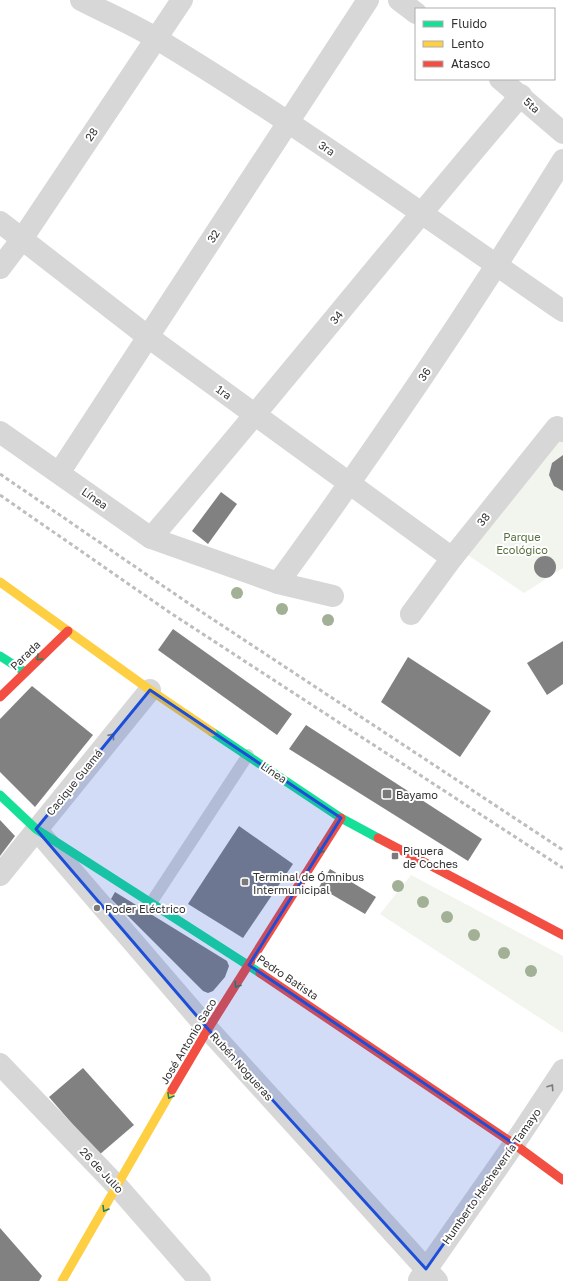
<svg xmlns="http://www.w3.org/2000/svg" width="563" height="1281" viewBox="0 0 563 1281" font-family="'Golos Text',sans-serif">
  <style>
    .green { fill: #f1f5ed }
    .building { fill: #818181 }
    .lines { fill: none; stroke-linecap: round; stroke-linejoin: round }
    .lane { stroke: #d7d7d7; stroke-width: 12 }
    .street { stroke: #d7d7d7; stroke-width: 22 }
    .fast { stroke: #16e098; stroke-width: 9 }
    .slow { stroke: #ffcf43; stroke-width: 9 }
    .jam { stroke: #f24e42; stroke-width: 9 }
    .rail { stroke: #bebebe; stroke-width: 3; stroke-dasharray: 4 3; stroke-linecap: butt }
    .tree { fill: #a2b095 }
    .oneway { stroke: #268160 }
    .oneway2 { stroke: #7d7d7d }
    .marked { fill: #1d4ed8; fill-opacity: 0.2; stroke: #1d4ed8; stroke-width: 3; stroke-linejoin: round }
    .poi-dot { fill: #7a7a7a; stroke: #fff; stroke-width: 1.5 }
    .labels { text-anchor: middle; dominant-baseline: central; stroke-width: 4; stroke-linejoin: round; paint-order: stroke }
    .street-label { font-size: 11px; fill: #333; stroke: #fff }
    .park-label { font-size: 11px; fill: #56703f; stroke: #fff }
    .poi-label { font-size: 11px; fill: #333; stroke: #fff; text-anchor: start }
  </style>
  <rect width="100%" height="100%" fill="#fff"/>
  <!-- green -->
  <g class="green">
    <polygon points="555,435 563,442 563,568 524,593 462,551"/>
    <polygon points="411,875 563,956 563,1033 380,914"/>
  </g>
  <!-- building -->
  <g class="building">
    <polygon points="563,455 563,491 554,486 549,475 552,463"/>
    <polygon points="221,492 237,504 208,544 192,531"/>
    <circle cx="545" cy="567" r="11"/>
    <polygon points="173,629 292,714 277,735 158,650"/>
    <polygon points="563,641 563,684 547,695 527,663"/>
    <polygon points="408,657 491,711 460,757 381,702"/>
    <polygon points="32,686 93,735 35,807 0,772 0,719"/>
    <polygon points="306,725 482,839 468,861 289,749"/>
    <polygon points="0,820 15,836 0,856"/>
    <polygon points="239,826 293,864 243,938 188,904"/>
    <polygon points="330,869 376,897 365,914 319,887"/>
    <polygon points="115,892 227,961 229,966 225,977 213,991 208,993 203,991 111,899"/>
    <polygon points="83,1068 134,1125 99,1155 49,1097"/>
    <polygon points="0,1228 42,1276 39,1281 0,1281"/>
  </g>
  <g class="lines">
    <!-- lane -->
    <polyline class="lane" points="151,903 248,755"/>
    <!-- street -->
    <g class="street">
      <path d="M81 0C106 13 133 24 157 39 296 123 429 219 563 311"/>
      <polyline points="399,0 416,13"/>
      <polyline points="500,79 563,133"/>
      <polyline points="0,222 147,336 452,558"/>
      <polyline points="0,268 22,239 182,0"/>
      <polyline points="0,432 151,538 278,583 333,596"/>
      <polyline points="59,473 368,0"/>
      <path d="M151 538C276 392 396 241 521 95"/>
      <path d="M278 583C378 446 473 305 563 160"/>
      <polyline points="411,614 452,558 557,427 563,431"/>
      <polyline points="41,835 208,1029 437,1281"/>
      <polyline points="0,875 150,690"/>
      <polyline points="0,1064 118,1187 200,1281"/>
      <polyline points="419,1280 514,1144 563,1070"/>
    </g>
    <!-- fast -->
    <g class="fast">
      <polyline points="0,656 25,672"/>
      <polyline points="212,732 341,818 378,838"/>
      <polyline points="0,795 36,829 260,973"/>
    </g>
    <!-- slow -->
    <g class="slow">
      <polyline points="0,582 150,690 212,732"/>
      <polyline points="62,1281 172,1090"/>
    </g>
    <!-- jam -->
    <g class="jam">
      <polyline points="0,697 68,631"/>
      <polyline points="378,838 563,935"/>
      <polyline points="260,973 514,1144 563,1180"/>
      <polyline points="172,1090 208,1029 341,818"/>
    </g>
    <!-- rail -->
    <g class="rail">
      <polyline points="0,474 188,603 563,850"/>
      <polyline points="0,495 169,612 563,868"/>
    </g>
  </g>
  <!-- trees -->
  <g class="tree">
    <circle cx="237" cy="593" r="6"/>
    <circle cx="282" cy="609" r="6"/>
    <circle cx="328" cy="620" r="6"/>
    <circle cx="398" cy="886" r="6"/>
    <circle cx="423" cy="902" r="6"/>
    <circle cx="447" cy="917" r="6"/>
    <circle cx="474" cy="935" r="6"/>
    <circle cx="504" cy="953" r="6"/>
    <circle cx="531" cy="971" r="6"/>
  </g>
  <!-- one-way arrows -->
  <defs><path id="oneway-chevron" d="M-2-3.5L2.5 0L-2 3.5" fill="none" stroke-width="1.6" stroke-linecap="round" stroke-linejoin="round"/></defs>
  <g class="oneway">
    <use href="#oneway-chevron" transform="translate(39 658) rotate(136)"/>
    <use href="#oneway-chevron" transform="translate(320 851) rotate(122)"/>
    <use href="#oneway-chevron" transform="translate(237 985) rotate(123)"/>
    <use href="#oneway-chevron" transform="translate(170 1096) rotate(120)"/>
    <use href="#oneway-chevron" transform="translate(105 1209) rotate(121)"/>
  </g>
  <g class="oneway2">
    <use href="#oneway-chevron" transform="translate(112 736) rotate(-51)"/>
    <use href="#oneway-chevron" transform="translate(551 1087) rotate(-56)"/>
  </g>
  <!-- marked area -->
  <path class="marked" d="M150 690 341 818 249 965 514 1144 426 1269 208 1029 36 829Z"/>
  <!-- markers -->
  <g class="poi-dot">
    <rect x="382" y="789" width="10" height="10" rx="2"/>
    <rect x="391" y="852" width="8" height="8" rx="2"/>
    <rect x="241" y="878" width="8" height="8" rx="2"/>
    <circle cx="97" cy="908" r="4"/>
  </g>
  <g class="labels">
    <!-- street labels -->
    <g class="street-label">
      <text transform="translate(532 105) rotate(42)">5ta</text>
      <text transform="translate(91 134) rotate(-56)">28</text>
      <text transform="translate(327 148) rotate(34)">3ra</text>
      <text transform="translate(213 236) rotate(-57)">32</text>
      <text transform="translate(336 317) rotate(-51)">34</text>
      <text transform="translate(424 374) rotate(-56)">36</text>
      <text transform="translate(224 392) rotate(36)">1ra</text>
      <text transform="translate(95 498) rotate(35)">Línea</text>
      <text transform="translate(483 519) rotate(-51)">38</text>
      <text transform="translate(25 655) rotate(-44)">Parada</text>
      <text transform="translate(274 772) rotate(34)">Línea</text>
      <text transform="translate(74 782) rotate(-51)">Cacique Guamá</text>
      <text transform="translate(288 977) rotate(34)">Pedro Batista</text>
      <text transform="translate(188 1041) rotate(-59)">José Antonio Saco</text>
      <text transform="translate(242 1066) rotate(48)">Rubén Nogueras</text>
      <text transform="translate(102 1170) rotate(47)">26 de Julio</text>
      <text transform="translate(491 1176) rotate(-55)">Humberto Hecheverría Tamayo</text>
    </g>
    <!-- park labels -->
    <g class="park-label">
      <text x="522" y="536">Parque<tspan x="522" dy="13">Ecológico</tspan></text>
    </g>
    <!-- poi labels -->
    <g class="poi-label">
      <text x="396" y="794">Bayamo</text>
      <text x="403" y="850">Piquera<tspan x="403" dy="13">de Coches</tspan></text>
      <text x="253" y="876">Terminal de Ómnibus<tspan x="253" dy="13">Intermunicipal</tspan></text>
      <text x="105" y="908">Poder Eléctrico</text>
    </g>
  </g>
  <!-- legend -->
  <rect x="415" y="8" width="140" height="72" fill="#ffffff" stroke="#adadad"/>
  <rect x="423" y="21" width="20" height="6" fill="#16e098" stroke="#adadad"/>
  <text x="451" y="28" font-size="12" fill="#333333">Fluido</text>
  <rect x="423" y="41" width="20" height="6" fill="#ffcf43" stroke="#adadad"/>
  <text x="451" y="48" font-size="12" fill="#333333">Lento</text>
  <rect x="423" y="61" width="20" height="6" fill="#f24e42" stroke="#adadad"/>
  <text x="451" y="68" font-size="12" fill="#333333">Atasco</text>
</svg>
